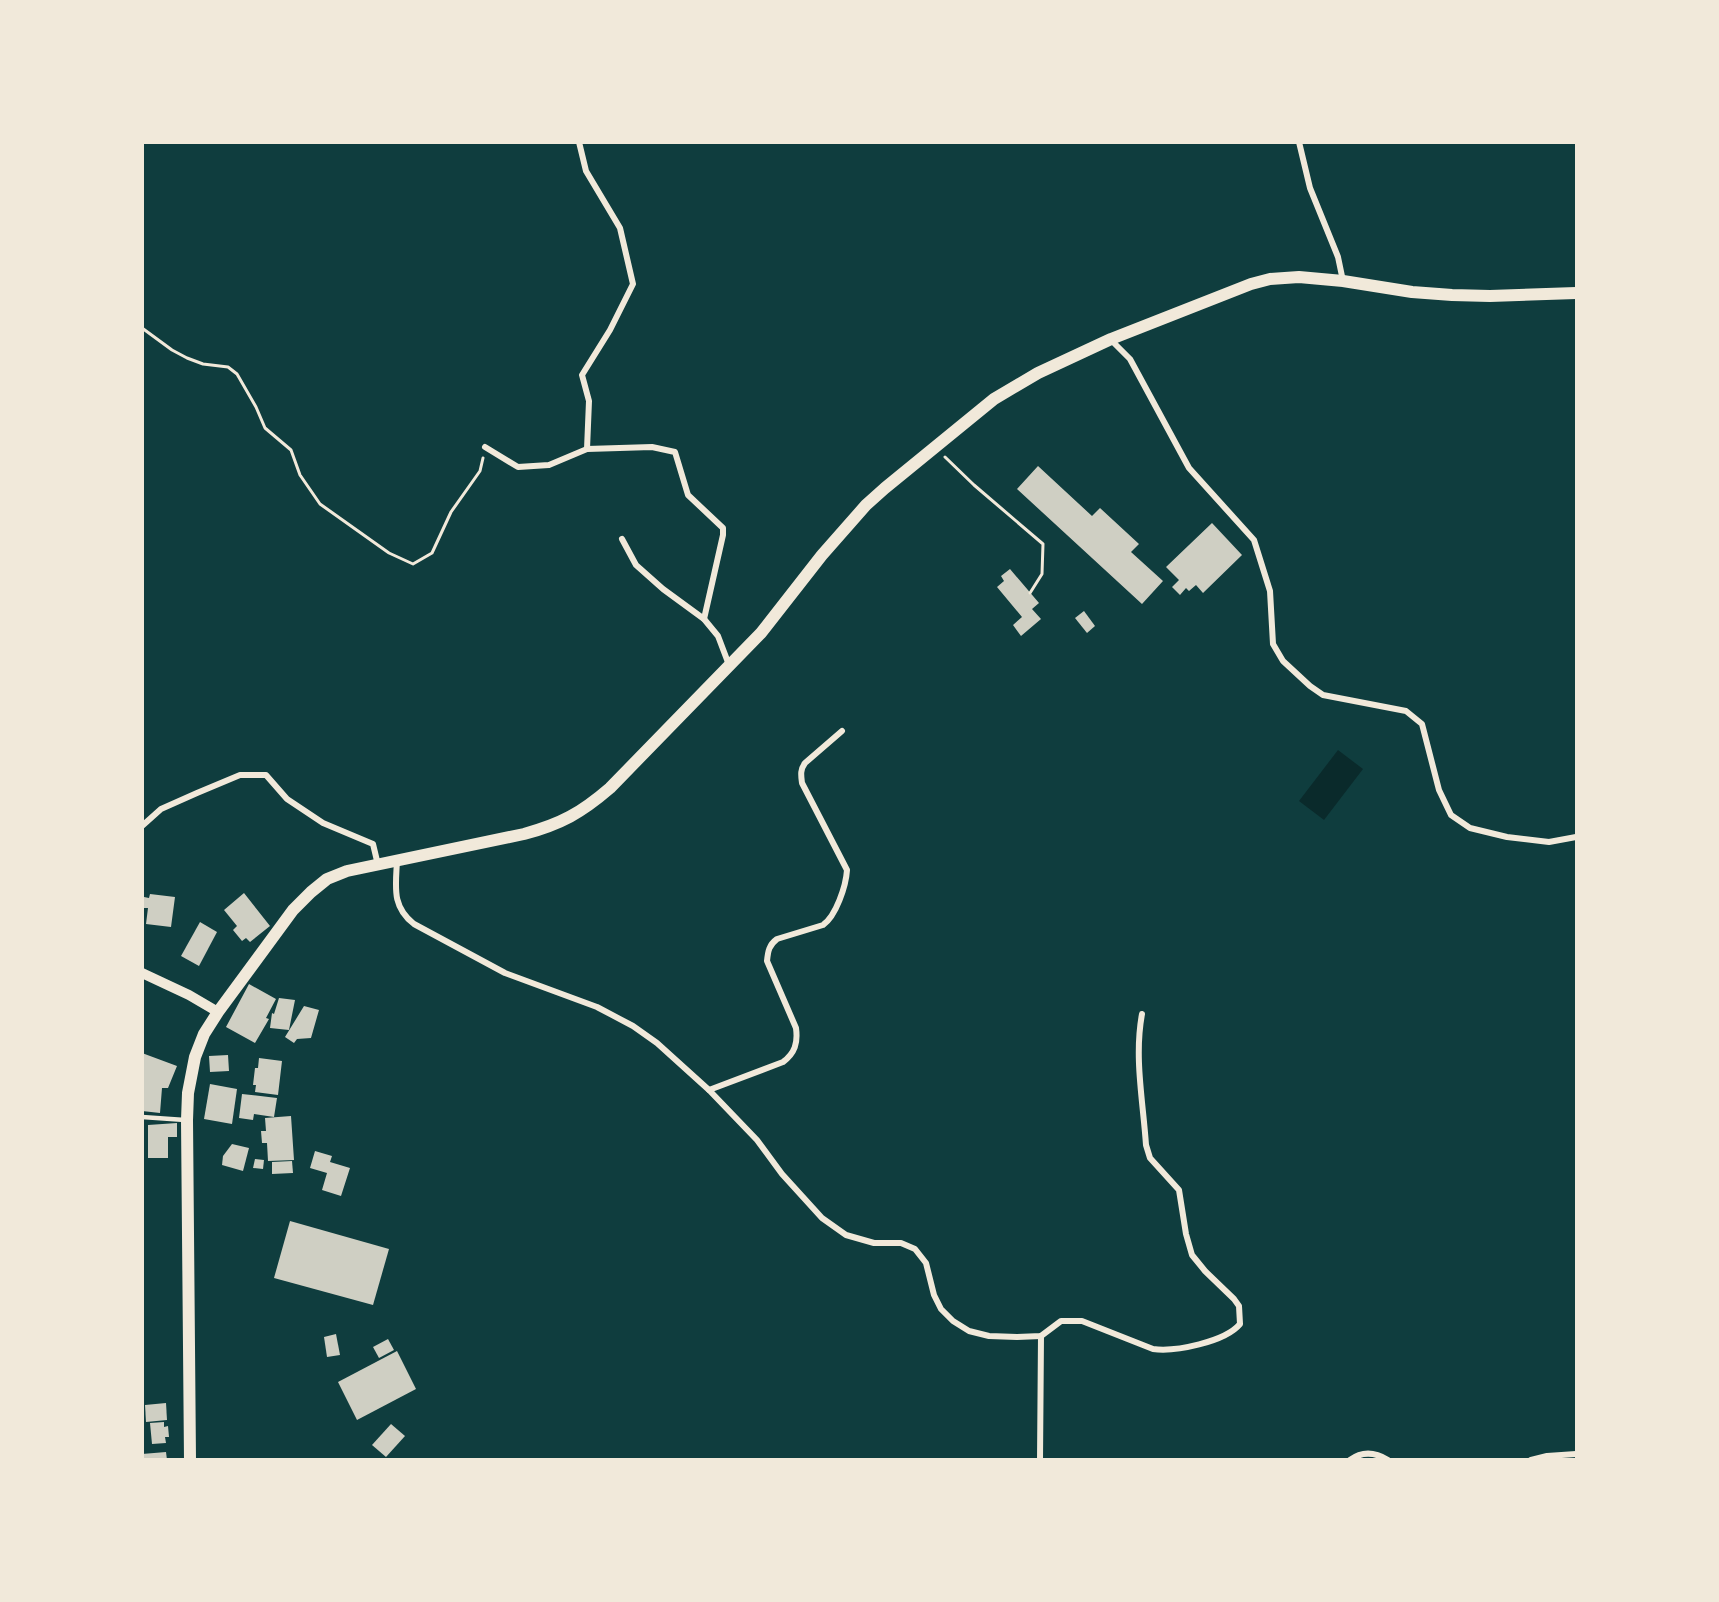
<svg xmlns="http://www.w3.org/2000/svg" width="1719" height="1602" viewBox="0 0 1719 1602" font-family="Lato,sans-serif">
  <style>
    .water { fill: #0a2a2b }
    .building { fill: #cfcfc3 }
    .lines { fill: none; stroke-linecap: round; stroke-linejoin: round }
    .path { stroke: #f1e9da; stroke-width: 3 }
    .service { stroke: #f1e9da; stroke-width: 4.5 }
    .minor { stroke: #f1e9da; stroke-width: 6 }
    .tertiary { stroke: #f1e9da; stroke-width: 10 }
    .secondary { stroke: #f1e9da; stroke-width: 12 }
  </style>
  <rect width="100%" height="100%" fill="#0f3d3e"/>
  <!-- water -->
  <polygon class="water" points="1338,750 1363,769 1324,820 1299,801"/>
  <!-- building -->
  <g class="building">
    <polygon points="1038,466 1092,516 1100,508 1139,544 1131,552 1163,581 1142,604 1017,489"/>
    <polygon points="1212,523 1242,555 1203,593 1196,585 1189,591 1186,588 1180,595 1172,587 1179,580 1166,567"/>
    <polygon points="1010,569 1039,603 1032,609 1041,619 1021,636 1013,625 1022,617 997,587 1004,581 1001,576"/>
    <polygon points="1084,611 1095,626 1087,633 1075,618"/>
    <polygon points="244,893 270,926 250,942 246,938 242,941 233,930 237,926 224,910"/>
    <polygon points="150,894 175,897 171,927 146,924 148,908 143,908 144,897 149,898"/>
    <polygon points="200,922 217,932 199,966 181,956"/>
    <polygon points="249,984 276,999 266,1018 269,1019 255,1043 226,1027"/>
    <polygon points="279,998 295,1000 289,1030 270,1028 272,1013 274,1014"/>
    <polygon points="304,1006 319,1010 311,1038 297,1039 294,1043 285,1037"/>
    <polygon points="142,1053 177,1066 168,1088 162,1088 160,1113 142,1111"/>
    <polygon points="228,1055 229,1071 210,1072 209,1056"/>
    <polygon points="259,1058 282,1061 278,1095 255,1092 256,1085 253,1085 255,1068 258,1068"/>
    <polygon points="210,1084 237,1089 232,1124 204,1119"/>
    <polygon points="242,1094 277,1098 274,1117 254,1114 253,1120 239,1118"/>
    <polygon points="291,1116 294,1160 268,1161 267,1143 262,1143 261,1131 266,1131 265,1118"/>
    <polygon points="177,1123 177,1137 168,1137 168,1158 148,1158 148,1125"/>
    <polygon points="232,1144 249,1148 243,1171 222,1165 223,1156"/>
    <polygon points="315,1151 332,1156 330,1162 350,1168 341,1196 322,1190 327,1173 310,1168"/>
    <polygon points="255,1159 264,1160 263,1169 253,1168"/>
    <polygon points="292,1161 293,1173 272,1174 272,1162"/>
    <polygon points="290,1221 389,1249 373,1305 274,1278"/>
    <polygon points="336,1334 340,1355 327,1357 324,1337"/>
    <polygon points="388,1339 394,1350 379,1358 373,1347"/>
    <polygon points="397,1351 416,1389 357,1420 338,1382"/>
    <polygon points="166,1403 167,1420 146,1422 145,1405"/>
    <polygon points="164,1422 164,1427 168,1426 169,1437 165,1437 166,1443 152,1444 150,1423"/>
    <polygon points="391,1424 405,1436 386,1457 372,1445"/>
    <polygon points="166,1452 167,1460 142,1460 142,1454"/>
  </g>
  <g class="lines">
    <!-- path -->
    <g class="path">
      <polyline points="142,328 172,350 187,358 203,364 228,367 237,374 256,407 265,428 291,450 300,475 320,504 389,553 413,564 432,553 451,512 480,471 483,458"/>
      <polyline points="945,457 974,485 1043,544 1042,574 1030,593"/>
    </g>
    <!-- service -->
    <polyline class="service" points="142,1117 185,1120"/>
    <!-- minor -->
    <g class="minor">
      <polyline points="579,142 586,171 620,228 633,284 610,330 582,375 589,401 587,449 652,447 675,452 688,495 723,528 723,535 704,619"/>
      <polyline points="1299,142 1310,188 1338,257 1343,281"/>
      <polyline points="1111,340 1130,359 1189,468 1254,540 1270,591 1273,644 1283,661 1310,686 1323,695 1406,711 1422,724 1439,790 1451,815 1470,828 1507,837 1549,842 1576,837"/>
      <polyline points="485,447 518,467 549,465 587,449"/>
      <polyline points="622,539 636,565 663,589 704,619 718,636 729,665"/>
      <polyline points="142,826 161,809 197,793 240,775 266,775 287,799 323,823 373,844 378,865"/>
      <path d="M397 860C396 886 391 906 414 924L505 973 597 1007 633 1026 657 1043 709 1090 757 1140 782 1174 822 1218 846 1235 874 1243H901L915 1249 926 1263 934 1295 941 1309 953 1321 969 1331 989 1336 1017 1337 1041 1336 1061 1321H1082L1153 1349C1175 1352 1225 1342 1240 1324L1239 1306 1234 1299 1205 1271 1192 1255 1186 1234 1179 1190 1150 1158 1146 1145C1143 1101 1134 1057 1142 1014"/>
      <path d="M709 1090 783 1062C795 1053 798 1043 796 1028L767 961C768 951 769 945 777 939L823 925C836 916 846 886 847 870L802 783C801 775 800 770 805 763L842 731"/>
      <polyline points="1040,1460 1041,1336"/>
      <path d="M1350 1460C1362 1451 1375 1452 1388 1460"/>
      <polyline points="1531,1460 1547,1456 1576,1454"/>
    </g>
    <!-- tertiary -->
    <polyline class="tertiary" points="142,973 189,995 218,1012"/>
    <!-- secondary -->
    <path class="secondary" d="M190 1460 187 1120 188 1093 195 1057 204 1034 218 1012 293 910 311 892 327 879 347 871 524 834C561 824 581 813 610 788L761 633 822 555 866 505 885 488 994 399 1038 373 1111 339 1251 284 1270 279 1299 277 1343 281 1412 292 1452 295 1490 296 1576 293"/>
  </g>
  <!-- border -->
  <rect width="1719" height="1602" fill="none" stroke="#f1e9da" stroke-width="288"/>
</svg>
